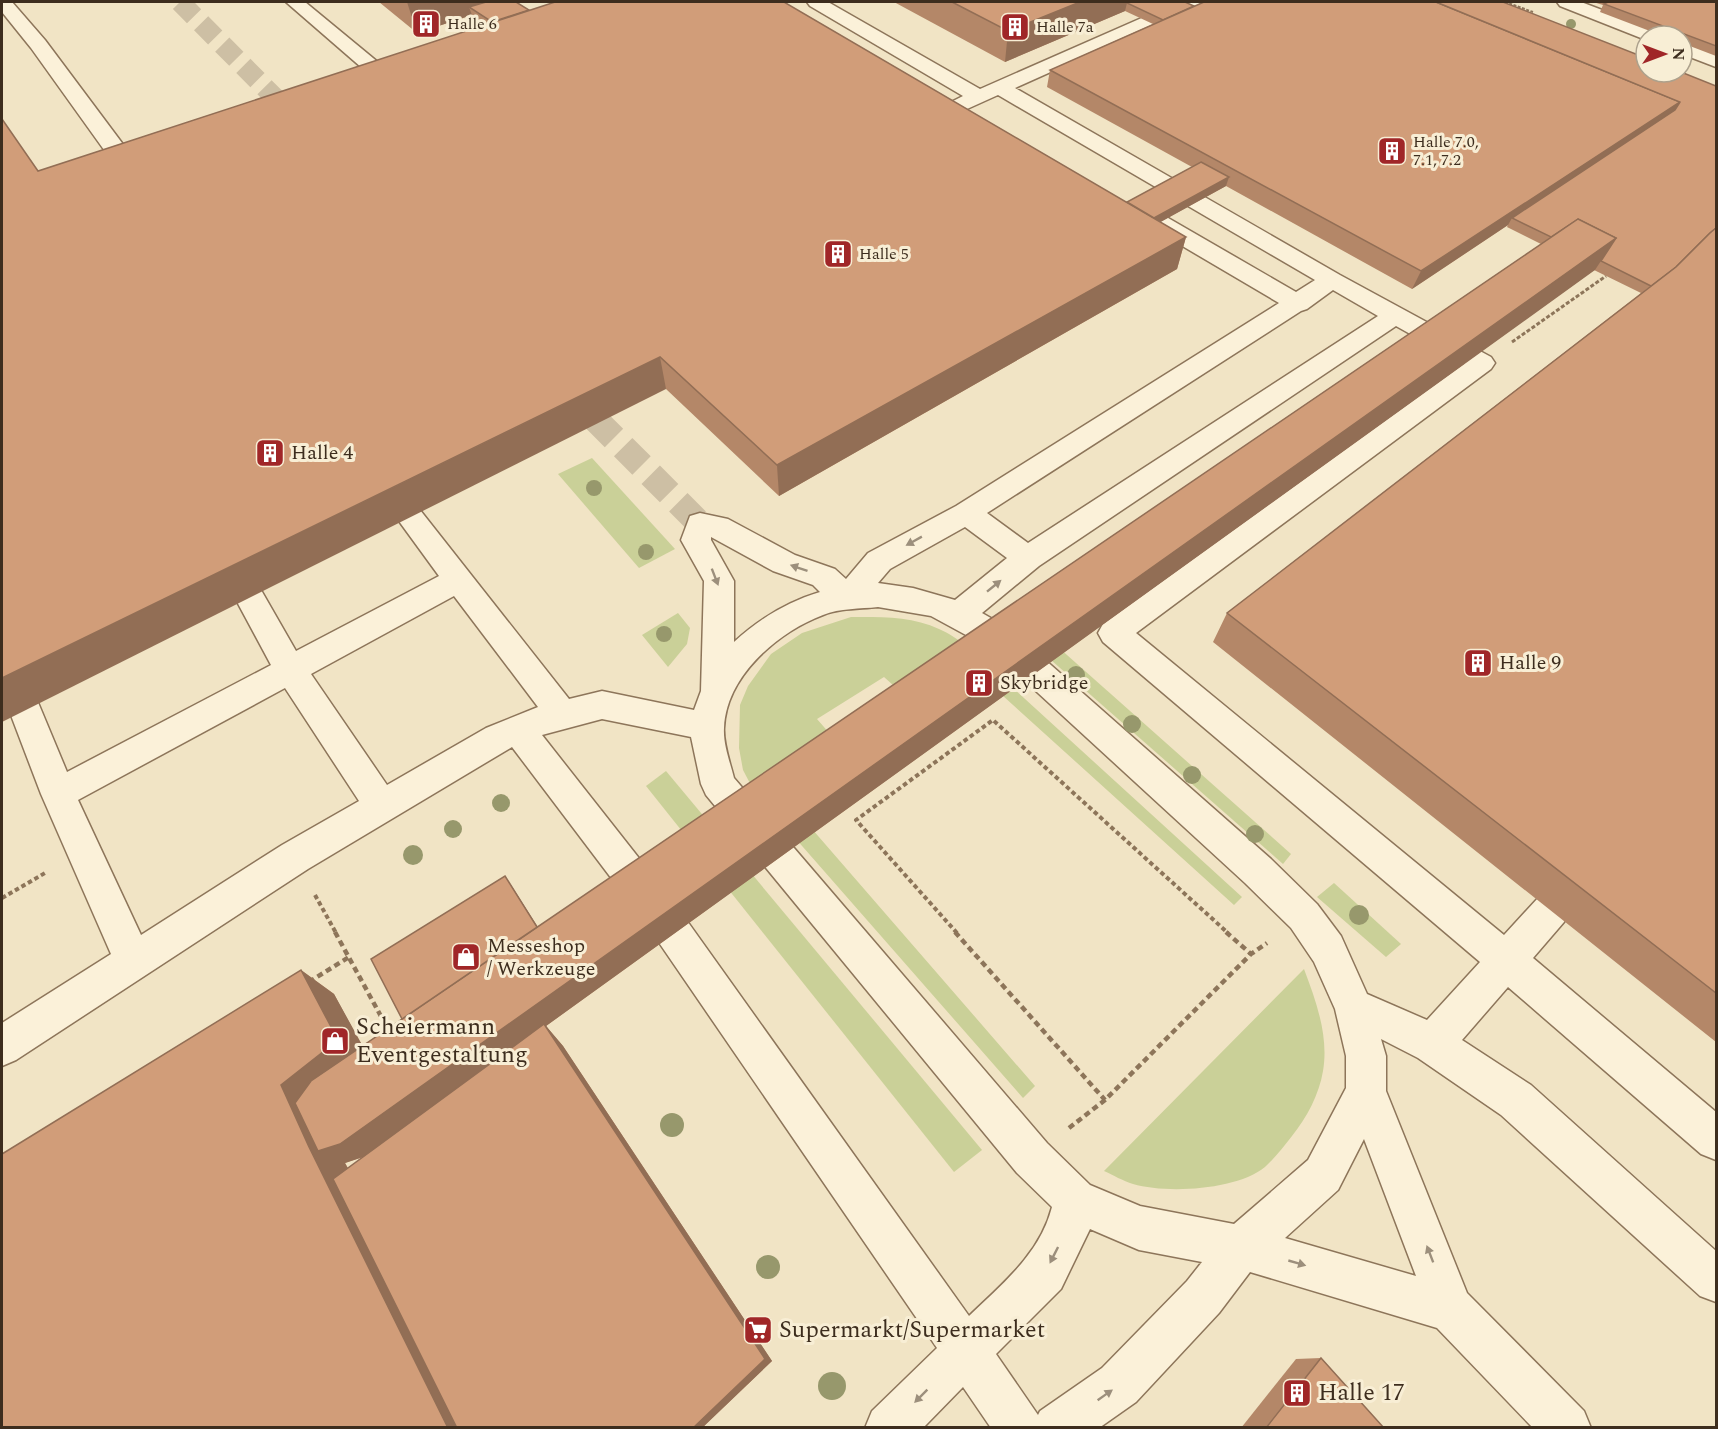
<svg xmlns="http://www.w3.org/2000/svg" width="1718" height="1429" viewBox="0 0 1718 1429" font-family="Spectral,serif">
  <style>
    .green { fill: #cad098 }
    .lines { fill: none; stroke-linecap: round; stroke-linejoin: round }
    .minor-tunnel-far1 { stroke: #cdbfa4; stroke-width: 20; stroke-dasharray: 20 10; stroke-linecap: butt }
    .minor-tunnel { stroke: #cdbfa4; stroke-width: 26; stroke-dasharray: 26 13; stroke-linecap: butt }
    .minor-casing { stroke: #8d755a; stroke-width: 3 }
    .path-far3 { stroke: #8d755a; stroke-width: 2; stroke-dasharray: 3 1.5; stroke-linecap: butt }
    .path-far2 { stroke: #8d755a; stroke-width: 3; stroke-dasharray: 4 2; stroke-linecap: butt }
    .path-far1 { stroke: #8d755a; stroke-width: 4; stroke-dasharray: 4.5 3; stroke-linecap: butt }
    .path { stroke: #8d755a; stroke-width: 4.5; stroke-dasharray: 6 4; stroke-linecap: butt }
    .minor { fill: #fbf1d9; fill-rule: evenodd }
    .tree { fill: #97986c }
    .wall { fill: #b48768; fill-rule: evenodd }
    .shaded-wall { fill: #926e55 }
    .building { fill: #d19d79; stroke: #926e55; stroke-width: 1.5 }
    .oneway { fill: #9c8f7c }
    .labels { text-anchor: middle; dominant-baseline: central; stroke-width: 6; stroke-linejoin: round; paint-order: stroke }
    .far-poi-label { font-size: 16px; fill: #3d2d1e; stroke: #f8eed5; text-anchor: start }
    .poi-label { font-size: 20px; fill: #3d2d1e; stroke: #f8eed5; text-anchor: start }
    .near-poi-label { font-size: 24px; fill: #3d2d1e; stroke: #f8eed5; text-anchor: start }
  </style>
  <rect width="100%" height="100%" fill="#f1e4c5"/>
  <!-- green -->
  <g class="green">
    <polygon points="592,458 675,549 639,568 558,474"/>
    <polygon points="678,613 690,628 687,644 668,667 642,635"/>
    <polygon points="1022,615 1291,854 1283,864 1010,624"/>
    <path d="M851 617C880 617 912 616 939 629 949 633 958 640 967 646L1242 897 1234 905 960 657 903 694 884 677 817 719 837 742 773 784 1035 1086 1023 1098 754 791 743 770 739 748 740 705 748 686 771 654 802 633Z"/>
    <polygon points="666,771 982,1150 954,1172 646,786"/>
    <polygon points="1334,883 1401,944 1386,957 1317,897"/>
    <path d="M1304 969C1316 1001 1329 1036 1323 1071 1319 1095 1307 1117 1292 1136 1284 1146 1275 1158 1265 1167 1237 1190 1167 1194 1133 1184 1123 1181 1113 1175 1104 1171Z"/>
  </g>
  <g class="lines">
    <!-- minor-tunnel-far1 -->
    <polyline class="minor-tunnel-far1" points="180,2 303,126"/>
    <!-- minor-tunnel -->
    <polyline class="minor-tunnel" points="568,392 700,524"/>
    <!-- minor casing -->
    <g class="minor-casing">
      <g id="minor">
        <polygon points="2,2 12,2 45,40 125,147 150,140 157,142 161,146 157,150 120,162 112,161 31,48 2,12"/>
        <polygon points="286,2 305,2 379,63 408,53 415,55 418,59 415,63 376,76 369,74"/>
        <path d="M807 2H828L980 89 1178 2H1201L1198 6 1015 88 1340 275 1491 357 1495 363 1491 369 1136 633 1504 935 1538 898 1551 893 1564 898 1570 910 1564 922 1533 958 1716 1112V1160L1701 1154 1508 987 1462 1040 1531 1085 1716 1251V1302L1700 1296 1501 1115 1418 1058 1381 1039 1386 1056V1091L1467 1293 1584 1411 1591 1428H1533L1437 1328 1250 1272 1219 1313 1136 1402 1099 1428H991L963 1387 923 1428H865L872 1411 937 1348 649 928 512 747 308 869 16 1060 2 1066V1023L111 954 41 794 9 710 13 700 25 696 37 700 67 772 271 665 235 598 239 590 250 586 261 590 296 651 439 576 396 517 400 510 410 506 420 510 569 699 602 691 694 710 701 691 704 581 681 540 690 516 700 513 728 519 795 555 835 569 846 579 868 553 956 506 1279 303 1140 221 1137 216 1140 211 1148 209 1156 211 1296 292 1315 280 998 95 967 109H953L950 105 953 101 963 96 810 6ZM1333 290 1378 316 1028 543 987 513 1301 311 1307 309ZM1396 326 1464 364 1103 624 1098 633 1103 642 1480 962 1427 1020 1367 994 1341 936 1317 904 1271 859 1010 629 982 613 1039 566ZM965 527 1007 558 955 600 913 588 878 583 890 569ZM711 537 773 571 813 585 820 592C787 602 759 619 734 642V581L711 540ZM454 596 538 707 486 728 387 785 311 674ZM878 607 931 616 988 647 1245 883 1291 928 1314 962 1335 1009 1346 1056V1088L1308 1160 1234 1224 1140 1206 1090 1185 1047 1143 734 778C730 762 723 744 724 728 726 676 778 632 823 615 840 608 860 609 878 607ZM285 688 359 801 282 845 141 935 78 800ZM602 719 691 737 701 784 706 795 1017 1173 1052 1207C1040 1254 1002 1284 969 1316L675 904 542 735ZM1364 1139 1416 1276 1285 1238 1338 1190ZM1090 1229 1139 1250 1202 1262 1187 1281 1102 1368 1040 1411 1038 1415 996 1354 1061 1289Z"/>
        <polygon points="1557,2 1581,2 1660,32 1662,36 1646,36 1646,40 1560,6"/>
        <polygon points="1682,41 1716,54 1716,67 1682,54"/>
      </g>
    </g>
    <!-- path-far3 -->
    <polyline class="path-far3" points="1505,2 1533,12"/>
    <!-- path-far2 -->
    <polyline class="path-far2" points="1512,342 1606,276"/>
    <!-- path-far1 -->
    <g class="path-far1">
      <polyline points="315,895 336,933"/>
      <polyline points="2,898 45,873"/>
      <polyline points="957,933 856,820 993,720 1228,933"/>
    </g>
    <!-- path -->
    <g class="path">
      <polyline points="335,932 389,1031"/>
      <polyline points="955,932 1105,1100"/>
      <polyline points="1226,932 1251,954"/>
      <polyline points="309,982 349,957"/>
      <polyline points="1069,1128 1105,1100 1251,954 1267,943"/>
    </g>
    <!-- minor -->
    <use href="#minor" class="minor"/>
  </g>
  <!-- trees -->
  <g class="tree">
    <circle cx="1571" cy="24" r="5"/>
    <circle cx="594" cy="488" r="8"/>
    <circle cx="646" cy="552" r="8"/>
    <circle cx="664" cy="634" r="8"/>
    <circle cx="1076" cy="675" r="9"/>
    <circle cx="1132" cy="724" r="9"/>
    <circle cx="1192" cy="775" r="9"/>
    <circle cx="501" cy="803" r="9"/>
    <circle cx="453" cy="829" r="9"/>
    <circle cx="1255" cy="834" r="9"/>
    <circle cx="413" cy="855" r="10"/>
    <circle cx="1359" cy="915" r="10"/>
    <circle cx="672" cy="1125" r="12"/>
    <circle cx="768" cy="1267" r="12"/>
    <circle cx="832" cy="1386" r="14"/>
  </g>
  <!-- wall -->
  <g class="wall">
    <path d="M379 2H516L529 10 1127 202 1192 167 1047 87 1050 70 1153 24 1125 11 1005 62 894 2H1185L1194 6 1716 86V1042L1213 642 1227 613 1641 293 1594 270 546 1026 563 1046 772 1361 702 1428H2L301 970 334 994 362 1046 402 1019 505 876 538 927 1541 244 1507 227 1508 225 1412 289 1226 186 1160 222 1186 237 1177 269 779 496 666 389 38 171 485 25 472 15 417 33ZM363 1157 348 1168 345 1163Z"/>
    <polygon points="1593,2 1716,2 1716,56 1682,43 1682,36 1663,36 1600,12 1603,5"/>
    <polygon points="1321,1358 1384,1428 1241,1428 1296,1359"/>
  </g>
  <!-- shaded-wall -->
  <g class="shaded-wall">
    <polygon points="407,2 513,2 469,7 472,15 417,33"/>
    <polygon points="1080,2 1147,2 1127,3 1125,11 1005,62 1008,31"/>
    <polygon points="1680,102 1669,119 1512,218 1508,225 1412,289 1421,271"/>
    <polygon points="1229,177 1226,186 1128,240 1130,231"/>
    <polygon points="1186,237 1177,269 779,496 777,465"/>
    <polygon points="1616,238 1595,270 546,1026 563,1046 772,1361 702,1428 693,1428 366,1156 345,1163 480,1428 448,1428 309,1147 281,1085 301,970 334,994 371,1061"/>
    <polygon points="660,357 666,389 2,722 2,678"/>
    <polygon points="505,876 513,888 548,944 540,932"/>
  </g>
  <!-- building -->
  <g class="building">
    <polygon points="486,2 516,2 529,10 492,22 469,7"/>
    <polygon points="555,2 784,2 1186,237 777,465 660,357 2,678 2,119 38,171"/>
    <polygon points="952,2 1080,2 1008,31"/>
    <polygon points="1129,2 1185,2 1194,6 1163,20 1127,3"/>
    <polygon points="1204,2 1436,2 1680,102 1421,271 1050,70"/>
    <polygon points="1436,2 1503,2 1646,58 1646,72 1681,72 1716,86 1716,228 1710,233 1676,267 1651,286 1601,261 1616,238 1578,219 1551,237 1512,218 1675,110 1680,102"/>
    <polygon points="1608,2 1716,2 1716,46 1604,4"/>
    <polygon points="1201,162 1229,177 1154,218 1127,202"/>
    <polygon points="1578,219 1616,238 340,1144 318,1151 295,1103 311,1081"/>
    <polygon points="1716,228 1716,993 1227,613 1676,267 1710,233"/>
    <polygon points="505,876 537,927 402,1019 371,959"/>
    <polygon points="301,970 338,1040 281,1085 309,1147 448,1428 2,1428 2,1154"/>
    <polygon points="544,1024 765,1359 693,1428 457,1428 333,1179"/>
    <polygon points="1321,1358 1384,1428 1266,1428"/>
  </g>
  <!-- one-way arrows -->
  <defs><path id="oneway-solid" d="M-6-.8H1V-3.2L6.5 0L1 3.2V.8H-6Z" transform="scale(1.5)"/></defs>
  <g class="oneway">
    <use href="#oneway-solid" transform="translate(914 541) rotate(151)"/>
    <use href="#oneway-solid" transform="translate(799 568) rotate(-161)"/>
    <use href="#oneway-solid" transform="translate(715 577) rotate(69)"/>
    <use href="#oneway-solid" transform="translate(994 586) rotate(-39)"/>
    <use href="#oneway-solid" transform="translate(1430 1254) rotate(-111)"/>
    <use href="#oneway-solid" transform="translate(1054 1255) rotate(117)"/>
    <use href="#oneway-solid" transform="translate(1297 1263) rotate(16)"/>
    <use href="#oneway-solid" transform="translate(1105 1395) rotate(-35)"/>
    <use href="#oneway-solid" transform="translate(921 1396) rotate(135)"/>
  </g>
  <!-- icons -->
  <defs>
    <g id="building-square" transform="scale(1.5)"><rect x="-9" y="-9" width="18" height="18" rx="4" fill="#a02628" stroke="#f8eed5"/><path d="M-4-6H4V6H1V3H-1V6H-4ZM-2.5-4.3h1.7v1.8h-1.7ZM.8-4.3h1.7v1.8H.8ZM-2.5-1h1.7V.8h-1.7ZM.8-1h1.7V.8H.8Z" fill="#fff"/></g>
    <g id="shop-square" transform="scale(1.5)"><rect x="-9" y="-9" width="18" height="18" rx="4" fill="#a02628" stroke="#f8eed5"/><path d="M-5-2.5h2.3a2.7 3.5 0 0 1 5.4 0H5L5.5 6h-11ZM-1.5-2.5h3a1.5 2.3 0 0 0-3 0Z" fill="#fff"/></g>
    <g id="supermarket-square" transform="scale(1.5)"><rect x="-9" y="-9" width="18" height="18" rx="4" fill="#a02628" stroke="#f8eed5"/><path d="M-6-5.5h2.5l.6 2H6L4.5 2H-2.5L-4.4-4H-6ZM-1.5 3.2a1.3 1.3 0 1 0 .1 0ZM3 3.2a1.3 1.3 0 1 0 .1 0Z" fill="#fff"/></g>
  </defs>
  <g fill-rule="evenodd">
    <use href="#building-square" x="426" y="24"/>
    <use href="#building-square" x="1015" y="27"/>
    <use href="#building-square" x="1392" y="151"/>
    <use href="#building-square" x="838" y="254"/>
    <use href="#building-square" x="270" y="453"/>
    <use href="#building-square" x="1478" y="663"/>
    <use href="#building-square" x="979" y="683"/>
    <use href="#shop-square" x="466" y="957"/>
    <use href="#shop-square" x="335" y="1041"/>
    <use href="#supermarket-square" x="758" y="1330"/>
    <use href="#building-square" x="1297" y="1393"/>
  </g>
  <g class="labels">
    <!-- far-poi labels -->
    <g class="far-poi-label">
      <text x="447" y="24">Halle 6</text>
      <text x="1036" y="27">Halle 7a</text>
      <text x="1413" y="142">Halle 7.0,<tspan x="1413" dy="18">7.1, 7.2</tspan></text>
      <text x="859" y="254">Halle 5</text>
    </g>
    <!-- poi labels -->
    <g class="poi-label">
      <text x="291" y="453">Halle 4</text>
      <text x="1499" y="663">Halle 9</text>
      <text x="1000" y="683">Skybridge</text>
      <text x="487" y="946">Messeshop<tspan x="487" dy="23">/ Werkzeuge</tspan></text>
    </g>
    <!-- near-poi labels -->
    <g class="near-poi-label">
      <text x="356" y="1027">Scheiermann<tspan x="356" dy="28">Eventgestaltung</tspan></text>
      <text x="779" y="1330">Supermarkt/Supermarket</text>
      <text x="1318" y="1393">Halle 17</text>
    </g>
  </g>
  <!-- border -->
  <rect width="1718" height="1429" fill="none" stroke="#3d2d1e" stroke-width="6"/>
  <!-- north arrow -->
  <g transform="translate(1664 54) rotate(90)"><circle r="28" fill="#f8eed5" stroke="#ada18c" stroke-width="1.5"/>
  <path d="M0-4.5L10 22L0 15L-10 22Z" fill="#a02628"/>
  <text y="-9" font-size="16" font-weight="bold" text-anchor="middle" fill="#3d2d1e">N</text>
  </g>
</svg>
